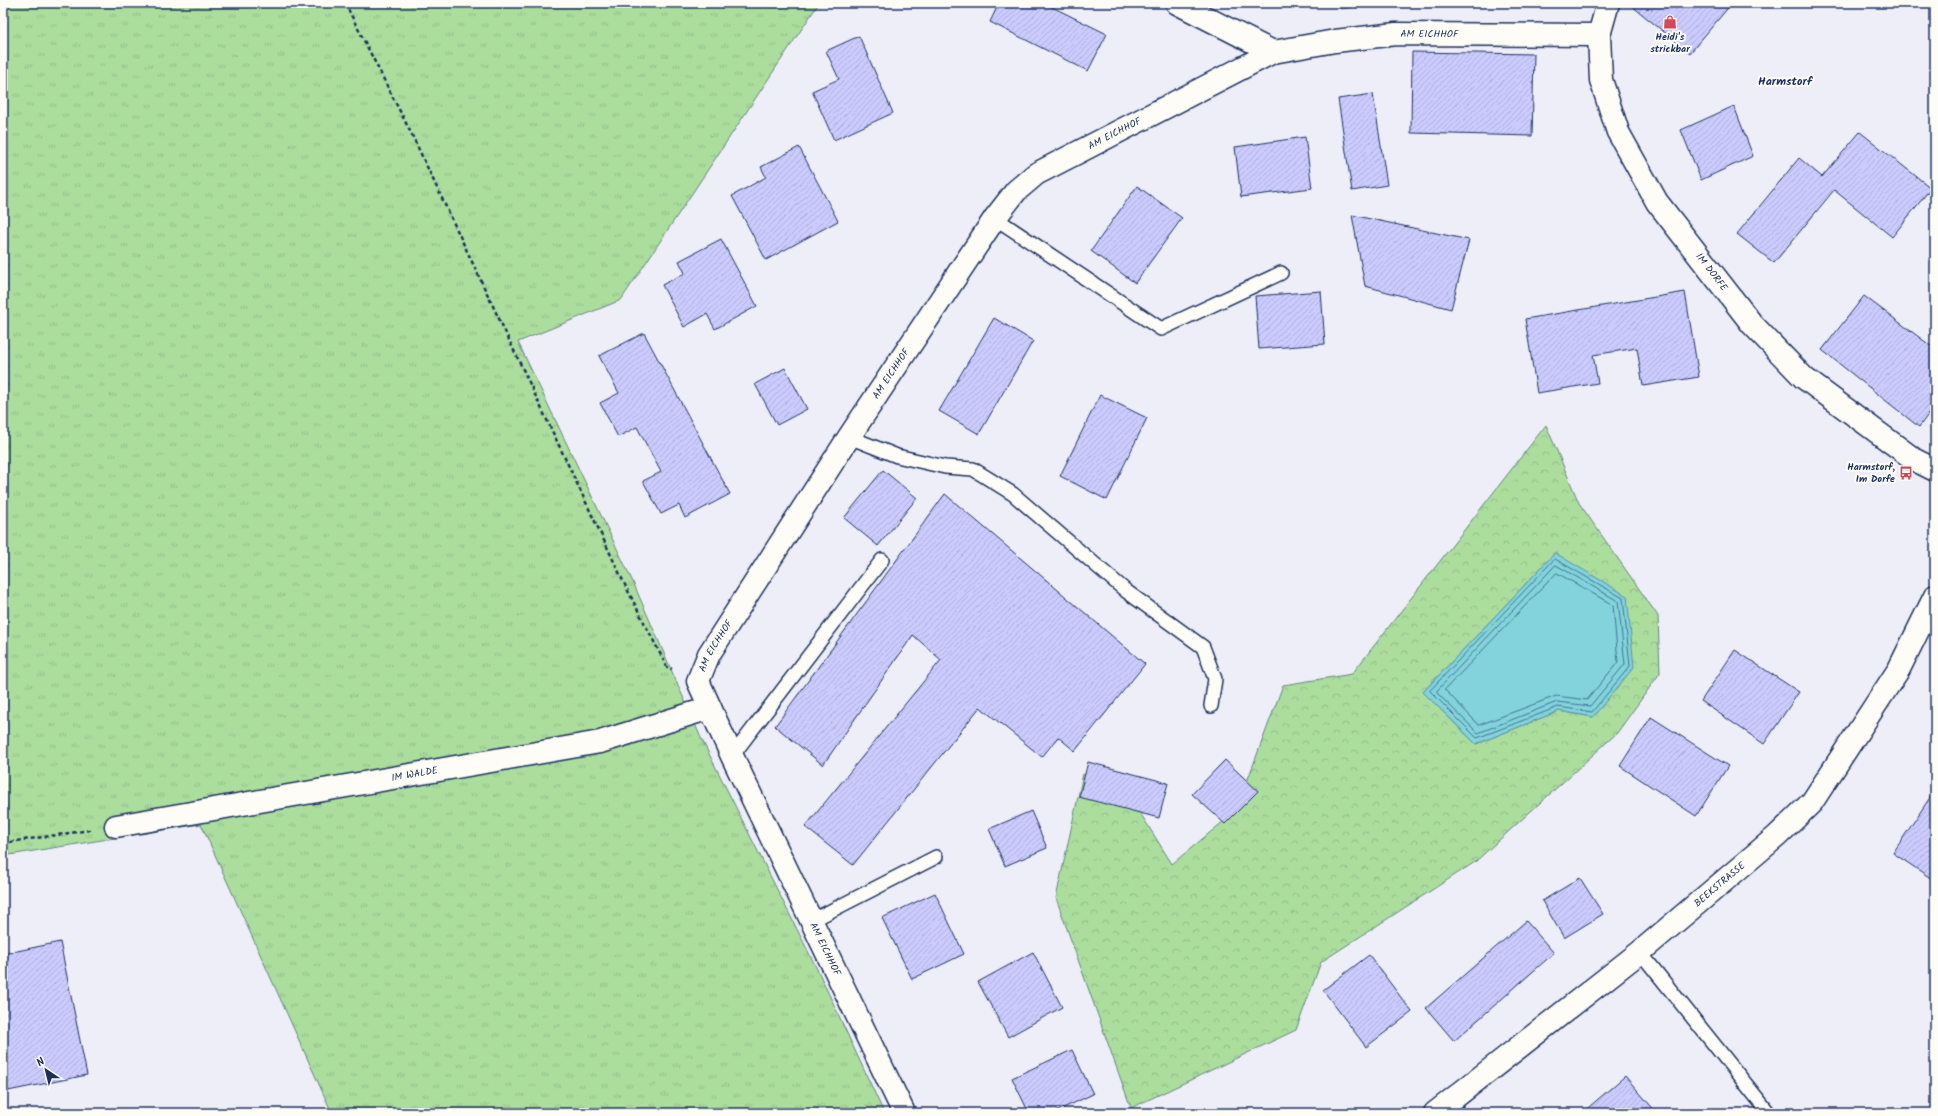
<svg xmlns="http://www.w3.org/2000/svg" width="1938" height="1116" viewBox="0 0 1938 1116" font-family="Kalam,sans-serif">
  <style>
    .grass { fill: url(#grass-tufts); stroke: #63867e }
    .forest { fill: url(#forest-crowns); stroke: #63867e; fill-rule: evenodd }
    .water { fill: #82d3dc; stroke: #5991aa }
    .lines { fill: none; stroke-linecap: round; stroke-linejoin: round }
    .shore { stroke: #447190; stroke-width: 1 }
    .building { fill: url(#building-hatch); stroke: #1b2f5e }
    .lane-casing { stroke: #1b2f5e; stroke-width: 16 }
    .street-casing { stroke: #1b2f5e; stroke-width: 25 }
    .path { stroke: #1b2f5e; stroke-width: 2.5; stroke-dasharray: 4 3; stroke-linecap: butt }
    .lane { stroke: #fdfcf7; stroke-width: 13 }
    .street { stroke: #fdfcf7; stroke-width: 22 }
    .labels { text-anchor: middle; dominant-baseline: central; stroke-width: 4; stroke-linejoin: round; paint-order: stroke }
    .street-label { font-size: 10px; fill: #1b2f5e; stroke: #fdfcf7 }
    .poi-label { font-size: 10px; font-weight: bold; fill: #1b2f5e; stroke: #fdfcf7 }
    .quarter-label { font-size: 12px; font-weight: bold; fill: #1b2f5e; stroke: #fdfcf7 }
  </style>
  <defs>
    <pattern id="grass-tufts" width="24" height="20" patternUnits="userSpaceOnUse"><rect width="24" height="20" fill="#abdd9d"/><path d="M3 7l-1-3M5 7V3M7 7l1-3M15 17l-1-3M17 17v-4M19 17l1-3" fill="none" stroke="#93be8a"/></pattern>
    <pattern id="forest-crowns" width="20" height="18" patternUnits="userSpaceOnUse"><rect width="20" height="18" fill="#abdd9d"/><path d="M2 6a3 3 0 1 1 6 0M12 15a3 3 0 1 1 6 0" fill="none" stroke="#93be8a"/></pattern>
    <pattern id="building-hatch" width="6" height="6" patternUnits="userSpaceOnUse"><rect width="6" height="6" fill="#cbccfe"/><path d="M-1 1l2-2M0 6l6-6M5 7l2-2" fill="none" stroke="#aeb0dc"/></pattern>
  </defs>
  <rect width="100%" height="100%" fill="#eeeef9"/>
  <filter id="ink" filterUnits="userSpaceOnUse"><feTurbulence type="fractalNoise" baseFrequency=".025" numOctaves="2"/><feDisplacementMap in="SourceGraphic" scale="8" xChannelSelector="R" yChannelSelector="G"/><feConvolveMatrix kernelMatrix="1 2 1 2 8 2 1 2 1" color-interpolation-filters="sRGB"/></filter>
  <g filter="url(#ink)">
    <!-- grass -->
    <g class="grass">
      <polygon points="3,3 819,3 621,300 518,342 632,580 701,738 820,975 884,1113 332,1113 201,824 3,856"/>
      <polygon points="1336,3 1384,3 1341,9"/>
    </g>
    <!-- forest -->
    <path class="forest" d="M1546 425 1579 503 1658 616 1660 673 1617 733 1475 862 1321 962 1296 1030 1131 1108 1056 898 1083 774 1137 808 1172 864 1236 811 1283 685 1352 674ZM1555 553 1593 717 1559 711 1476 744 1423 692Z"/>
    <!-- water -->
    <polygon class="water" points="1555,553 1627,596 1634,667 1593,717 1559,711 1476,744 1423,692"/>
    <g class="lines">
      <!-- shore -->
      <g class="shore">
        <polygon points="1555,559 1623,598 1630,666 1592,712 1558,707 1477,738 1430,691"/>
        <polygon points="1556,565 1618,601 1625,664 1590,706 1557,702 1478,733 1437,693 1437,691"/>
        <polygon points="1557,573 1613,605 1618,662 1587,700 1556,696 1479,725 1445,690"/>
      </g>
    </g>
    <!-- building -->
    <g class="building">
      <polygon points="999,3 1044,3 1107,34 1088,71 990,22"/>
      <polygon points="1635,3 1732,3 1690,53 1632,6"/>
      <polygon points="859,36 893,113 834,140 812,91 839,79 826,51"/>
      <polygon points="1412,52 1534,54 1532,136 1411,133"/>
      <polygon points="1373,94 1387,185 1352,191 1338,99"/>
      <polygon points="1734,106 1753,156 1701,180 1681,130"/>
      <polygon points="1860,132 1931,188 1892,237 1834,190 1774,263 1737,234 1799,158 1822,177"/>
      <polygon points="1305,137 1312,188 1241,197 1235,147"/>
      <polygon points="799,147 838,221 766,260 732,196 766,177 761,167"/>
      <polygon points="1137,186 1182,218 1135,283 1091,251"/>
      <polygon points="1352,215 1469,240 1451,309 1365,286"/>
      <polygon points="721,239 757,306 715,329 707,314 684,327 662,285 685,273 679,261"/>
      <polygon points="1321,291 1325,344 1259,349 1255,296"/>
      <polygon points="1685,292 1699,377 1643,386 1637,348 1593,355 1598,383 1537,393 1525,319"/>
      <polygon points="1864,296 1935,349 1935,405 1919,427 1822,350"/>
      <polygon points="994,318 1033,341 979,434 939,411"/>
      <polygon points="644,333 730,494 685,518 679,505 661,514 643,481 661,472 637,427 618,437 600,403 619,393 599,356"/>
      <polygon points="785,368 807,409 777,425 755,384"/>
      <polygon points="1100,395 1147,418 1107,500 1060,476"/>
      <polygon points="883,470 917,498 878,546 844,518"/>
      <polygon points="945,494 1145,664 1075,751 1058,737 1042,757 980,707 853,865 805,827 941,660 913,635 823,765 775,726"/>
      <polygon points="1735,650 1799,692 1764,744 1701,701"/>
      <polygon points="1651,717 1728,766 1696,816 1620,766"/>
      <polygon points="1225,760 1258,791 1225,824 1192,794"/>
      <polygon points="1088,762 1168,783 1159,818 1079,797"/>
      <polygon points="1935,790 1935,881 1893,853"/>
      <polygon points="1031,811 1047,848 1005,866 989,829"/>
      <polygon points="1580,878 1603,914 1564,938 1542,901"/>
      <polygon points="935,893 964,954 912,979 882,918"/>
      <polygon points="1526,921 1554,953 1454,1041 1426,1008"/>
      <polygon points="60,942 87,1075 3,1092 3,954"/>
      <polygon points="1033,952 1062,1007 1008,1037 978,982"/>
      <polygon points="1369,955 1412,1012 1366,1047 1323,990"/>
      <polygon points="1072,1050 1093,1094 1053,1113 1029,1113 1012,1078"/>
      <polygon points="1625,1076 1657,1113 1582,1113"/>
    </g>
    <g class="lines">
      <!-- lane casing -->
      <g class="lane-casing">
        <g id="lane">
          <polyline points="995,218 1161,329 1281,273"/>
          <polyline points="849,437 897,456 945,467 973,469 1013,494 1126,591 1203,647 1215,679 1211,706"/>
          <polyline points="732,756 882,560"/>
          <polyline points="811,921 936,857"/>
          <polyline points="1640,952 1769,1113"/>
        </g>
      </g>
      <!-- street casing -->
      <g class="street-casing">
        <g id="street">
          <polyline points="1177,3 1273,52"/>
          <path id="s1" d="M1608 3 1599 35 1601 80 1618 132 1657 202 1752 324 1804 378 1915 460 1935 470"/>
          <path id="s2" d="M116 826 600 742 710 708"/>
          <path id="s3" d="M904 1113 732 756 698 681 709 654 849 437 995 218 1016 191 1036 174 1273 52 1335 41 1396 34 1599 35"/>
          <path id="s4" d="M1435 1113 1640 952 1777 836 1812 802 1899 669 1935 596"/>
        </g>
      </g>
      <!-- path -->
      <g class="path">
        <polyline points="345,3 412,135 626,587 667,667 672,669"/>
        <polyline points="3,843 90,830"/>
      </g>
      <!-- lane -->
      <use href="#lane" class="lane"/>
      <!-- street -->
      <use href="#street" class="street"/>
    </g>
  </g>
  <!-- icons -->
  <defs>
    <g id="shop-bare" transform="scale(1.08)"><path d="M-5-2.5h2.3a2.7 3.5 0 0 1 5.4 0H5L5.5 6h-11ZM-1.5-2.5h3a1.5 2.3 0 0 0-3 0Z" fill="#d1495b" stroke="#fdfcf7" stroke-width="2.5" paint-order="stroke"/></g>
    <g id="bus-bare" transform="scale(1.08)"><path d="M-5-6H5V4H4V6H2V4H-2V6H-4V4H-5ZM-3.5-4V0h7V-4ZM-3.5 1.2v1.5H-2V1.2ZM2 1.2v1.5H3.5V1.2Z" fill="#d1495b" stroke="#fdfcf7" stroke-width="2.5" paint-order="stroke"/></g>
  </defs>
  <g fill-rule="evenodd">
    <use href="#shop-bare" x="1670" y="22"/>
    <use href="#bus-bare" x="1906" y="473"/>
  </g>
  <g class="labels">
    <!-- street labels -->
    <g class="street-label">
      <text stroke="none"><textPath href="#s3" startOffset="1514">AM EICHHOF</textPath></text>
      <text stroke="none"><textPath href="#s3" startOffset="1178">AM EICHHOF</textPath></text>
      <text stroke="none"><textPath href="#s1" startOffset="302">IM DORFE</textPath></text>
      <text stroke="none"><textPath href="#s3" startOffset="842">AM EICHHOF</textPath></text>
      <text stroke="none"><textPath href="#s3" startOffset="518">AM EICHHOF</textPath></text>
      <text stroke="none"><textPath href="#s2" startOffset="303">IM WALDE</textPath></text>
      <text stroke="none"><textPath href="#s4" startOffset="365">BEEKSTRASSE</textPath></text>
      <text transform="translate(825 949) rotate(64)">AM EICHHOF</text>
    </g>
    <!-- poi labels -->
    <g class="poi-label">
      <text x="1670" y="37">Heidi's<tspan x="1670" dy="12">strickbar</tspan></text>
      <text x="1895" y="467" text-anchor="end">Harmstorf,<tspan x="1895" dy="12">Im Dorfe</tspan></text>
    </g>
    <!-- quarter labels -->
    <g class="quarter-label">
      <text x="1785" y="81">Harmstorf</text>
    </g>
  </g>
  <!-- margin -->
  <rect width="1938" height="1116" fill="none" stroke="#fdfcf7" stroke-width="16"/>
  <rect x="8" y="8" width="1922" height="1100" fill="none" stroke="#1b2f5e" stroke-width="1.5" filter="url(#ink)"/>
  <!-- north arrow -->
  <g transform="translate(46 1070) rotate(325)" stroke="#fdfcf7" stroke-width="3" paint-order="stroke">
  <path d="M0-3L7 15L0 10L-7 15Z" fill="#1b2f5e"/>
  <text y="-6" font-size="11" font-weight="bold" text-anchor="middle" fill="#1b2f5e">N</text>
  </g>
</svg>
